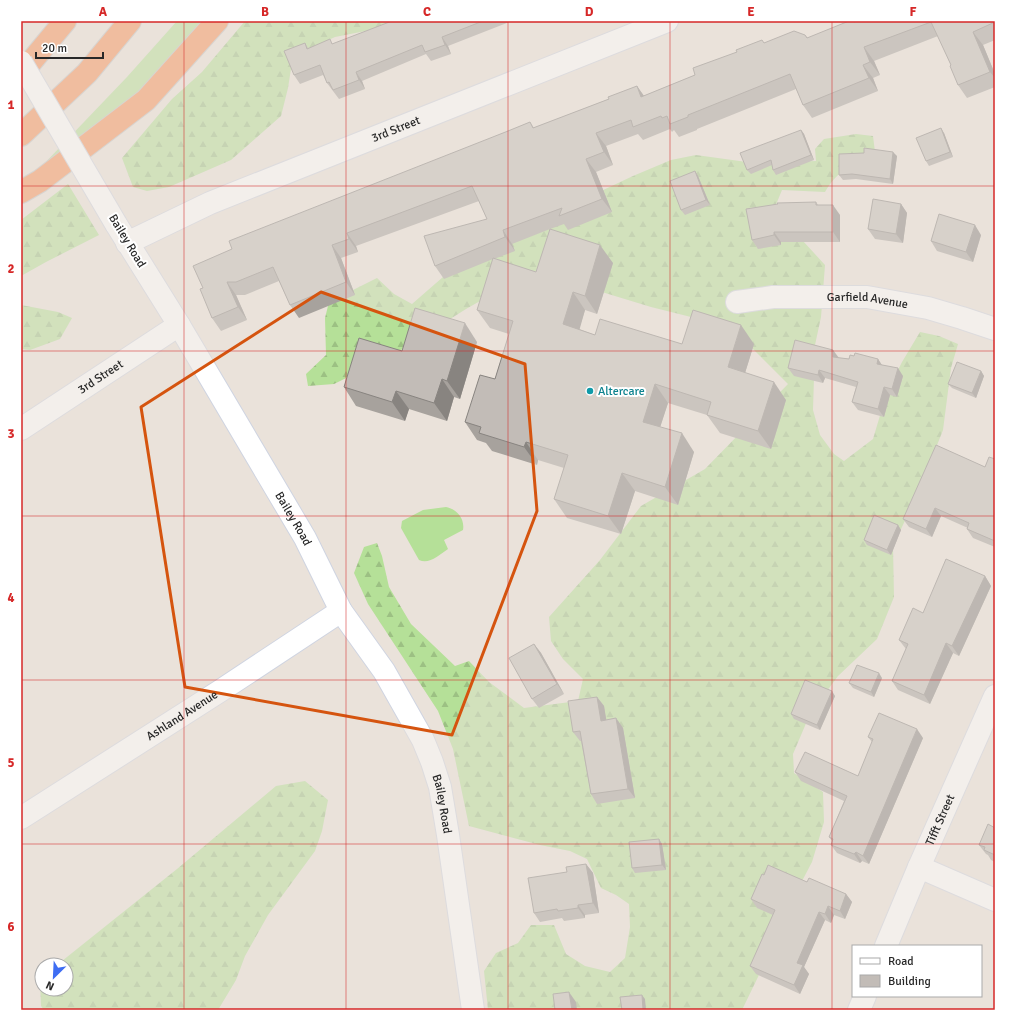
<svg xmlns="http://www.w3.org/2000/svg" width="1016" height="1031" viewBox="0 0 1016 1031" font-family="Signika,sans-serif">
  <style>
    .grass { fill: #b5e098 }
    .forest { fill: url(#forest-firs) }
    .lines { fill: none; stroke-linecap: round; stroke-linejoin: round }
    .minor-casing { stroke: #cfd4e1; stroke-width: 24 }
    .highway-casing { stroke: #c3c3c3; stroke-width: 24 }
    .minor { stroke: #fff; stroke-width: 22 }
    .highway { stroke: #f89157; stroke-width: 22 }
    .minor-bridge-casing { stroke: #cfd4e1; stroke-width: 24; stroke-linecap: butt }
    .minor-bridge { stroke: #fff; stroke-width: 22 }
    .wall { fill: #a7a29d; fill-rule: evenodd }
    .shaded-wall { fill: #888480 }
    .building { fill: #c2bcb7; stroke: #888480 }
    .marked { fill: none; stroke: #d5540f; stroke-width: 3; stroke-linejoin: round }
    .grid { fill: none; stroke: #d62828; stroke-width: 1; stroke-opacity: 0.55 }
    .culture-dot { fill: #0f9aa8; stroke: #fff; stroke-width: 1.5 }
    .labels { text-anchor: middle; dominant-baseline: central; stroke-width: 4; stroke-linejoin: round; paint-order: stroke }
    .street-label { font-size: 12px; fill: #282828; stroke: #fff }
    .culture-label { font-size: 12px; fill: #0d838f; stroke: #fff; text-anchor: start }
    .neatline { fill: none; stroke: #d62828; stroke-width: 1.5 }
    .grid-label { font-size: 13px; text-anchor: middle; font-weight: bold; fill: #d62828 }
  </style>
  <defs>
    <pattern id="forest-firs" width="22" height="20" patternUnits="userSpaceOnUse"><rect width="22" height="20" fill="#b5e098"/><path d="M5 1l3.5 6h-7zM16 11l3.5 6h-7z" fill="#9cc083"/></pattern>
  </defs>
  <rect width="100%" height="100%" fill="#eae2da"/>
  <!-- grass -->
  <g class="grass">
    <polygon points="177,21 204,21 127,106 37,173 41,167 127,77"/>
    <path d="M446 507C457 509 465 519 463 530L444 540 448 549C439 555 429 565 419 560L401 528 402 521 423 510Z"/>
  </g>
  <!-- forest -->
  <g class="forest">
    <polygon points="245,21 399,21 391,26 335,37 293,56 288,88 281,116 231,160 169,187 147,191 133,187 122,158 172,99 202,72"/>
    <path d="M856 134 873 136 875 152C853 165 838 169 825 192L782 190 775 207 803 241 825 265 821 317 815 345 813 410 820 435 834 454 844 461 873 439 887 392 902 362 920 332 939 336 958 344 951 368 943 430 919 491 893 546 894 597 877 639 838 676 810 714 793 754 794 773 823 792 824 822 812 862 792 900 772 948 742 1010H488L484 971 496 953 518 943 531 925H554L566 954 585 966 610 972 625 958 630 927 629 904 616 895 601 888 587 859 570 851 540 845 469 826 453 749 438 711 368 604 354 573 364 547 377 543 382 556 389 587 411 624 455 666 469 661 489 682 524 708 578 701 583 679 563 659 551 641 549 617 600 560 641 506 705 469 788 384 731 327 651 307 533 271 466 309 393 355 334 384 308 386 306 374 326 355 325 318 329 302 377 278 394 294 412 304 443 277 487 234 599 192 633 176 671 160 696 155 754 163 816 161 815 149 824 139Z"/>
    <polygon points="68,184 99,235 46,262 21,276 21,220"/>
    <polygon points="21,305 58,312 72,318 60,339 30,350 21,349"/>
    <polygon points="305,781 328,800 322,831 315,851 268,915 245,956 236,980 218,1010 44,1010 41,1006 40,979 42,977 42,989 66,989 66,965 57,965 177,869 276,786"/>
  </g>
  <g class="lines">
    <!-- minor casing -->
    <g class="minor-casing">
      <g id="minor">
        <path id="s1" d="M116 224 179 325 305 538 341 611 384 671 423 740 432 762 440 787 448 835 473 1010"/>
        <path id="s2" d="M127 243 210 203 667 21"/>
        <path id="s3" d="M737 302 773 297H867L928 308 962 318 995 329"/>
        <path id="s4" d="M21 429 179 325"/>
        <path id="s5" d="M21 818 220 691 341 611"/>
        <polyline points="919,867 995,900"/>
        <path id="s6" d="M886 946 919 867 995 696"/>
        <polyline points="859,1010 865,996"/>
      </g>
    </g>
    <!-- highway casing -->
    <g class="highway-casing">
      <g id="highway">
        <polyline points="21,74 65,21"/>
        <polyline points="21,135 87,73 130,21"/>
        <polyline points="21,192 40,181 146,100 217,21"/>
      </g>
    </g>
    <!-- minor -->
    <use href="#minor" class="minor"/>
    <!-- highway -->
    <use href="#highway" class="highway"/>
    <!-- minor-bridge casing -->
    <g class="minor-bridge-casing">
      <polyline id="minor-bridge" points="21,62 116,224"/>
    </g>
    <!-- minor-bridge -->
    <use href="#minor-bridge" class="minor-bridge"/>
  </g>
  <!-- wall -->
  <g class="wall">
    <polygon points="392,21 512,21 448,46 451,54 431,61 426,54 362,81 365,89 339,99 327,83 323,75 300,84 294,75 305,43 308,48 334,44"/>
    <path d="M995 21V40L983 45 995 74V87L967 98 958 85 951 65 938 36 874 61 880 75 873 78 878 91 812 118 803 105 796 89 697 129V130L679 137 674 130 672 132 670 129 643 140 638 134 606 146 613 165 596 172 612 212 568 230 564 224 550 229 613 263 597 314 585 310 579 329 595 335 682 344H754L745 373 786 400 771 449 720 433 707 415 668 403 660 427 694 452 678 505 635 491 621 534 567 518 554 499 564 468 538 460 537 465 492 451 486 443 477 440 465 422 495 379 509 334 490 328 477 310 493 259 444 279 435 266 487 219 479 201 356 246 358 252 341 258 355 295 299 318 290 305 279 281 245 295H236L247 320 221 331 212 318 203 288 232 249 530 122 534 128 609 99 637 86 644 96 695 75 764 43 805 35 808 38 854 22ZM550 229 536 272 494 259 515 251 512 244Z"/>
    <polygon points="801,130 804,134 814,160 776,175 773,170 772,165 751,174 747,170"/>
    <polygon points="944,133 953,157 929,166 926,161"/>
    <polygon points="864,153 897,156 893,184 856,179 843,180 839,175"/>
    <polygon points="695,171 698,176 710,205 685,215 681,210"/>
    <polygon points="816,202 818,205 840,215 840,242 781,242 781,245 758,249 752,240"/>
    <polygon points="901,204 907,213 903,243 875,239 868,229"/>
    <polygon points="981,235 973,262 937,251 931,241"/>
    <polygon points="477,342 460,399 454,397 447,421 409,409 405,421 356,406 344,387 402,351"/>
    <polygon points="854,356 878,359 882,365 903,376 897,397 890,395 884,417 858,410 852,402 856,387 825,378 823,383 794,376 788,368 839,358 849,359"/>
    <polygon points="981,371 984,376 976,398 952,388 948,384"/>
    <polygon points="995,459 995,547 973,538 967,529 968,528 941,516 932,537 909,527 903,519 985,467"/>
    <polygon points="898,525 901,530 891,555 867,545 864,540"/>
    <polygon points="985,576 991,586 959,656 953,653 930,704 898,690 892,681 906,649 899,640 923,613"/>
    <polygon points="534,644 541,653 564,694 539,708 532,699"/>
    <polygon points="882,678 874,697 853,688 849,683"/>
    <polygon points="835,696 820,730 794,719 791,714"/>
    <polygon points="597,697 604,706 606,720 616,718 623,728 635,798 597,804 591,794 581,741 580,741 573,732"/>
    <polygon points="868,737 923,738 869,864 862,861 860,863 837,853 831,845 832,841 829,837 844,801 801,781 795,772 858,776 872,742"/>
    <polygon points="995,828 995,862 991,860 988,855 986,854 979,845"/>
    <polygon points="659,839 662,844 666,870 635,873 632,868"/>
    <polygon points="586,864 593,873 599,913 585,915 585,918 564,921 562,918 540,922 534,913 567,872"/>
    <polygon points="764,875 807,882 846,894 852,902 845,919 834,915 831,923 825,920 804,967 809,974 800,994 756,974 750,966 773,915 757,908 751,899"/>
  </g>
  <!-- shaded-wall -->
  <g class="shaded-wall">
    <polygon points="973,32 983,45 995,74 995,78 990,72"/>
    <polygon points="442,37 448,46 451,54 445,45"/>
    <polygon points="864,47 874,61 880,75 870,62"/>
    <polygon points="863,65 873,78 878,91 869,78"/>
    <polygon points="356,72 362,81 365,89 359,80"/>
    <polygon points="637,86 646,99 641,97"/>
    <polygon points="941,128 944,133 953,157 950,152"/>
    <polygon points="801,130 804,134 814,160 811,155"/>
    <polygon points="596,133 606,146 613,165 604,152"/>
    <polygon points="893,152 897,156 893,184 890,179"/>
    <polygon points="586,159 596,172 612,212 602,199"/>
    <polygon points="695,171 698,176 710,205 706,200"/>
    <polygon points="901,204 907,213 903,243 896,234"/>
    <polygon points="833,205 840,215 840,242 833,232"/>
    <polygon points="975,225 981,235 973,262 966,252"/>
    <polygon points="503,230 512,244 515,251 505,237"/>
    <polygon points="774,232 781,242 781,245 774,235"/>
    <polygon points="347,233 356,246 358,252 349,239"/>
    <polygon points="332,245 341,258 355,295 346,282"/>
    <polygon points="600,245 613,263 597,314 585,296"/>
    <polygon points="227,282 236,295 247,320 238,307"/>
    <polygon points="573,292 585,310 576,342 563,324"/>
    <polygon points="465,323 477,342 460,399 447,381"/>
    <polygon points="741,325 754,344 741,386 728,367"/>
    <polygon points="833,350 839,358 833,357"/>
    <polygon points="878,359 883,367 877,364"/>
    <polygon points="898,368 903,376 897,397 892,389"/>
    <polygon points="819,370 825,378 823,383 818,375"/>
    <polygon points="981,371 984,376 976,398 972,393"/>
    <polygon points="442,379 454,397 447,421 434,403"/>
    <polygon points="774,382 786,400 771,449 758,431"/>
    <polygon points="655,384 668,403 656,440 643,422"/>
    <polygon points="884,387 890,395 884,417 878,409"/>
    <polygon points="396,391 409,409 405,421 392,402"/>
    <polygon points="682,433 694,452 678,505 665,487"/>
    <polygon points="526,442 538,460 537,465 524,447"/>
    <polygon points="622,473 635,491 621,534 608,516"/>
    <polygon points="935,508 941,516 932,537 926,529"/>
    <polygon points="898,525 901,530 891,555 887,550"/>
    <polygon points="985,576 991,586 959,656 952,646"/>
    <polygon points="946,643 953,653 930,704 924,695"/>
    <polygon points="534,644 541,653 564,694 557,684"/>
    <polygon points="879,673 882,678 874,697 871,692"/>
    <polygon points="832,691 835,696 820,730 817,725"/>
    <polygon points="597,697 604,706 608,730 601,721"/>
    <polygon points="616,718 623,728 635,798 628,789"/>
    <polygon points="917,729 923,738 869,864 863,856"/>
    <polygon points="659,839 662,844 666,870 662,865"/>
    <polygon points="856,852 862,861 860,863 854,854"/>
    <polygon points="586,864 593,873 599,913 593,903"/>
    <polygon points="846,894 852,902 845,919 840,911"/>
    <polygon points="578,905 585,915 585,918 578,908"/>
    <polygon points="828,906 834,915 831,923 825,914"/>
    <polygon points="819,912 825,920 804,967 809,974 800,994 794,985 797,963"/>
    <polygon points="569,992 576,1002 577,1010 572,1010"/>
    <polygon points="642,995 645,999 646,1010 643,1010"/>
  </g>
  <!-- building -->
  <g class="building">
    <polygon points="392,21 483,21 442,37 445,45 425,52 422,45 356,72 359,80 333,90 329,82 327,83 320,65 294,75 284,51 305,43 307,49 330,39 332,44"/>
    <polygon points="849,21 854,21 854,22 856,21 995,21 995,22 973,32 990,72 958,85 950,66 951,65 931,22 864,47 870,62 863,65 869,78 803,105 790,74 688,115 688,117 670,124 667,116 662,118 661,116 633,127 631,120 596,133 604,152 586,159 602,199 559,216 562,208 503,230 505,237 435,266 424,236 487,219 472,186 347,233 349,239 332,245 346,282 290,305 273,267 236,282 227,282 238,307 212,318 200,289 203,288 193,266 232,249 229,241 508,131 530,122 533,128 609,99 608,97 637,86 641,97 695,75 693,68 737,52 736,50 762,40 764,43 794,31 805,35 807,38"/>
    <polygon points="941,128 950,152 926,161 916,138"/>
    <polygon points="801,130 811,155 773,170 771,160 747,170 740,153"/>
    <polygon points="864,148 893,152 890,179 852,174 839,175 839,154 864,153"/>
    <polygon points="695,171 706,200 681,210 670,181"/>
    <polygon points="873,199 901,204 896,234 868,229"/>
    <polygon points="816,202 816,205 833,205 833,232 774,232 774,235 752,240 746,209 778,204 777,203"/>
    <polygon points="939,214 975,225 966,252 931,241"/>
    <polygon points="550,229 600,245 585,296 573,292 563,324 595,335 600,319 682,344 693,310 741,325 728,367 774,382 758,431 707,415 711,402 655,384 643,422 682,433 665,487 622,473 608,516 554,499 568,455 526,442 524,447 479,433 481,427 465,422 480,375 495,379 513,321 477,310 493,258 536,272"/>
    <polygon points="415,308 465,323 447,381 442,379 434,403 396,391 392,402 344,387 359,338 402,351"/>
    <polygon points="795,340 833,350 833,357 849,359 850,355 854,356 855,353 878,359 877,364 898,368 892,389 884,387 878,409 852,402 858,382 819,370 818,375 788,368"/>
    <polygon points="957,362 981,371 972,393 948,384"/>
    <polygon points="936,445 985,467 989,457 995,459 995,541 967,529 969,523 935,508 926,529 903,519"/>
    <polygon points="874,515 898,525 887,550 864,540"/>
    <polygon points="946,559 985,576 952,646 946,643 924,695 892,681 908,644 899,640 913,608 923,613"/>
    <polygon points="534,644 557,684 532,699 509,658"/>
    <polygon points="857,665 879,673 871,692 849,683"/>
    <polygon points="805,680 832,691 817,725 791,714"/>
    <polygon points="597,697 601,721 616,718 628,789 591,794 580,731 573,732 568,701"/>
    <polygon points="879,713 917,729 863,856 856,852 854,854 831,845 833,839 829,837 847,796 795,772 805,752 858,776 873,739 868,737"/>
    <polygon points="988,824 995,828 995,855 984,850 985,847 979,845"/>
    <polygon points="659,839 662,865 632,868 629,842"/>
    <polygon points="586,864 593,903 578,905 578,908 558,911 557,909 534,913 528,878 567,872 566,867"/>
    <polygon points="768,865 807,882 809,878 846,894 840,911 828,906 825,914 819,912 797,963 803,965 794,985 750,966 775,910 751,899 762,874 764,875"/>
    <polygon points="569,992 572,1010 555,1010 553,994"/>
    <polygon points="642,995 643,1010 622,1010 620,997"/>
  </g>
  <!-- marked area -->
  <path d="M0 0H1016V1031H0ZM321 292 525 364 537 511 452 735 185 687 141 407Z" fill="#eae2da" fill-opacity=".55" fill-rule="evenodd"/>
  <path class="marked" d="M321 292 525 364 537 511 452 735 185 687 141 407Z"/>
  <!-- grid -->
  <path class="grid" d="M184 21V1010M346 21V1010M508 21V1010M670 21V1010M832 21V1010M21 186H995M21 351H995M21 516H995M21 680H995M21 844H995"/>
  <!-- markers -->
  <circle class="culture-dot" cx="590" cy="391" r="4"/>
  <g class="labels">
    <!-- street labels -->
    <g class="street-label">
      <text stroke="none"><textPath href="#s2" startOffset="292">3rd Street</textPath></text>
      <text transform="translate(127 241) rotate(59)">Bailey Road</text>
      <text stroke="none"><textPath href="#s3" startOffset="131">Garfield Avenue</textPath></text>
      <text stroke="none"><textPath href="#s4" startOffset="95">3rd Street</textPath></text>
      <text stroke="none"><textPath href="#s1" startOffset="344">Bailey Road</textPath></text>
      <text stroke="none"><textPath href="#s5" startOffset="191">Ashland Avenue</textPath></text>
      <text stroke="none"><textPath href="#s1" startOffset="668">Bailey Road</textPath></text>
      <text stroke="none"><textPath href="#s6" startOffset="137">Tifft Street</textPath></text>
    </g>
    <!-- culture labels -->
    <g class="culture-label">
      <text x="598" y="391">Altercare</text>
    </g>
  </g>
  <!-- border -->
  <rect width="1016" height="1031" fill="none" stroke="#ffffff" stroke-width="44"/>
  <!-- legend -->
  <rect x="852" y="945" width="130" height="52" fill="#ffffff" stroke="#a9a9a9"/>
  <rect x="860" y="958" width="20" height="6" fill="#ffffff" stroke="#a9a9a9"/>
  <text x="888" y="965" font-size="12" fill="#282828">Road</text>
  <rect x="860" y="975" width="20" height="12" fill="#c2bcb7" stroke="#a9a9a9"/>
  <text x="888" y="985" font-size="12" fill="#282828">Building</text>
  <!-- north arrow -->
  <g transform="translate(54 977) rotate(204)"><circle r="19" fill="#ffffff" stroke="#a9a9a9"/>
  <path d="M0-3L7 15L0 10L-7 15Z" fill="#3e6df3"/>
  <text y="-6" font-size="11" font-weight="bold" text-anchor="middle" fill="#282828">N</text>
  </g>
  <!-- scale -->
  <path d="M36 52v6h67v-6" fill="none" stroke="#282828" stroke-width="2"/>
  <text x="42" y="52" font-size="12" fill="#282828" stroke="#ffffff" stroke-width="3" paint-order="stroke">20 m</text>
  <rect x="22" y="22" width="972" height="987" class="neatline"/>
  <g class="grid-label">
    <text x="103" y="16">A</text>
    <text x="265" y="16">B</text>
    <text x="427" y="16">C</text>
    <text x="589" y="16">D</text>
    <text x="751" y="16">E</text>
    <text x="913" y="16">F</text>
    <text x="11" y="109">1</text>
    <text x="11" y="273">2</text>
    <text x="11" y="438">3</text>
    <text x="11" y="602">4</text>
    <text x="11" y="767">5</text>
    <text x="11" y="931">6</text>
  </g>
</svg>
